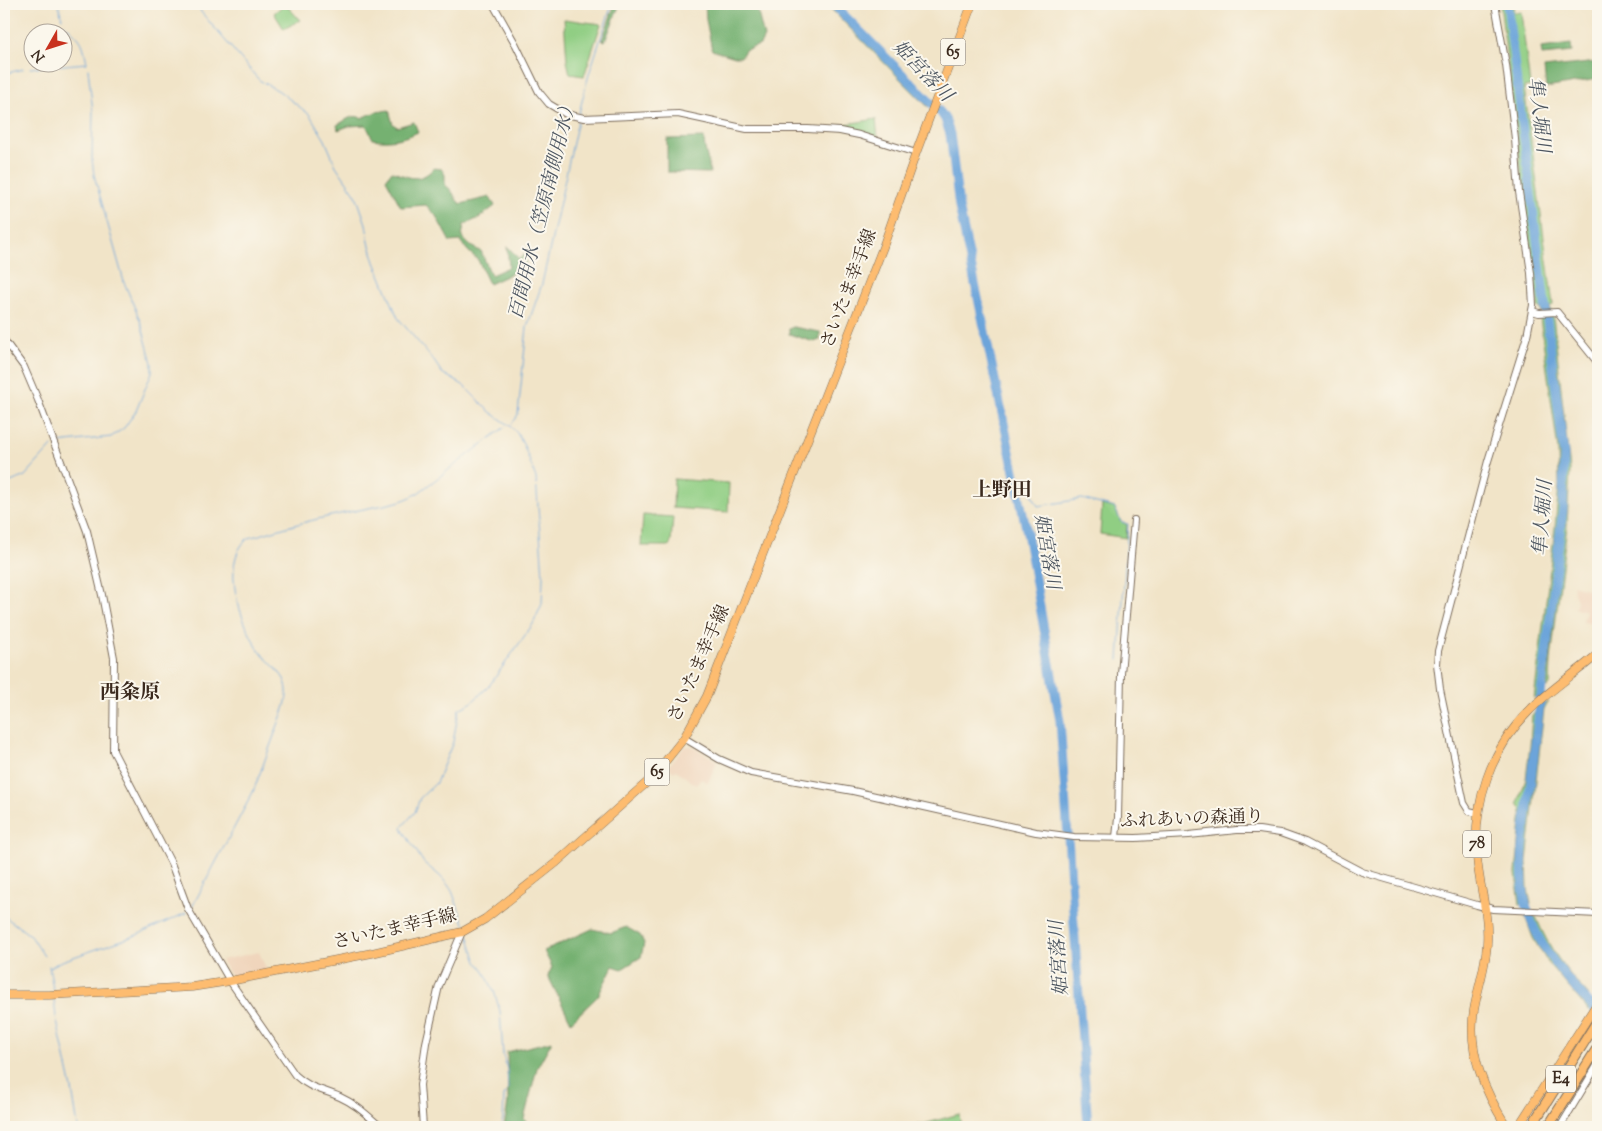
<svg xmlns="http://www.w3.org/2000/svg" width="1602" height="1131" viewBox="0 0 1602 1131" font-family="'Sorts Mill Goudy','Noto Serif JP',serif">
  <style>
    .built { fill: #f0d5bc }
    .green { fill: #90ce83; stroke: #667c50 }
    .forest { fill: #74b171; stroke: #586e48 }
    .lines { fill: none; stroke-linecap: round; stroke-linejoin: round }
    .stream { stroke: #6ca4da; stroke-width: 1 }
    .river { stroke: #6ca4da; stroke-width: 9 }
    .minor-casing { stroke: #7b6b5a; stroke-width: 8 }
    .major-casing { stroke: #7b6b5a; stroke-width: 9 }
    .highway-casing { stroke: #7b6b5a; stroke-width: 11 }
    .minor { stroke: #fff; stroke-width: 6 }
    .major { stroke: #fdbc6f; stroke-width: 8 }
    .highway { stroke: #fdbc6f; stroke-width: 9 }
    .labels { text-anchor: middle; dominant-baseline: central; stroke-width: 4; stroke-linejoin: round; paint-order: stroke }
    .shield { fill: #fbf7ec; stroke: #75685c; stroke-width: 1 }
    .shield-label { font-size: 16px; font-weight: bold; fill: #3b2a1e }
    .street-label { font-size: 18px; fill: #3b2a1e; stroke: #fbf7ec }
    .water-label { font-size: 19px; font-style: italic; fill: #4c5560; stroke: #fbf7ec }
    .quarter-label { font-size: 20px; font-weight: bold; fill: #3b2a1e; stroke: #fbf7ec }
  </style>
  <rect width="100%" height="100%" fill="#fbf7ec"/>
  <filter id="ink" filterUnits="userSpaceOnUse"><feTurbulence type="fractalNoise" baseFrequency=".02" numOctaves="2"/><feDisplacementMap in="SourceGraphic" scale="10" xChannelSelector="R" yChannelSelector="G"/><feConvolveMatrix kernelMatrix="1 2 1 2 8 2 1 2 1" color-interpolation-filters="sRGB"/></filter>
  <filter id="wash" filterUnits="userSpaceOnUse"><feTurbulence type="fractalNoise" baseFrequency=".0096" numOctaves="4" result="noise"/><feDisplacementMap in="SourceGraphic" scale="20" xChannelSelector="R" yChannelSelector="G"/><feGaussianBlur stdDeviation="1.12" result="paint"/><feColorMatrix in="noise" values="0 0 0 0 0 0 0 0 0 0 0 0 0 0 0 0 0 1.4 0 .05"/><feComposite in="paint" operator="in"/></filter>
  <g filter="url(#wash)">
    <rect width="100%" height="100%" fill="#f1e4c8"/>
    <!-- built -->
    <g class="built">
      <polygon points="1572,585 1598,592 1598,625 1583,622 1586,611 1575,608 1577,601"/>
      <polygon points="691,746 717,761 708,783 701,779 696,785 676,770 674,772 668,767 684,747"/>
      <polygon points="259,952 267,971 235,977 230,975 221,960"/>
    </g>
    <!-- green -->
    <g class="green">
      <polygon points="285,4 300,20 284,29 274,13"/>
      <polygon points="826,4 830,4 929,104 928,107"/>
      <polygon points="1500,4 1504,4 1520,124 1522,146 1558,425 1561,470 1559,524 1537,696 1534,699 1555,528 1559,485 1558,450 1540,318 1542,317 1541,309 1538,307"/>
      <polygon points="1510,4 1513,4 1514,13 1521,12 1530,86 1524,87 1553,305 1550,307 1552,316 1553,316 1570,470 1567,525 1551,660 1550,685 1547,688 1566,508 1567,466 1541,247"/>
      <polygon points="564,19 601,24 584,76 570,74 567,61"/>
      <polygon points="876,119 878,138 859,131 841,128 840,125"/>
      <polygon points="674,479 729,483 728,512 673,508"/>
      <polygon points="1102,505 1115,508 1121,522 1127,524 1126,538 1100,534"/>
      <polygon points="643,515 673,517 671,542 669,546 641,546"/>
      <polygon points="1548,701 1544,709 1527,861 1528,889 1531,904 1530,903 1525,887 1524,864 1544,705"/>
      <polygon points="1537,711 1521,835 1519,871 1523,904 1520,904 1516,873 1522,810 1518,803 1526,779 1530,746 1532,715"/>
      <path d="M1525 916H1528C1540 954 1564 980 1590 1009L1589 1011 1548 963 1533 938Z"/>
      <path d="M1533 916 1536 917C1549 949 1565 970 1589 996L1583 993C1563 970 1541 946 1533 916Z"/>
      <polygon points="959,1114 961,1127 918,1127 917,1124 924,1124"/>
    </g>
    <!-- forest -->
    <g class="forest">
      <polygon points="615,4 620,4 605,41 602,40"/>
      <polygon points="705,4 753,4 757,9 764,37 760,45 745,50 741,57 735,57 712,50 706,20"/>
      <polygon points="1571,44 1572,52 1542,55 1541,48"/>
      <polygon points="1597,62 1597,79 1546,88 1544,68"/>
      <path d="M389 110 393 124 397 127 414 122 418 132C403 139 388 142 373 139L366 125 349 126 338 130 337 125C345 121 353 113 361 118L376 112Z"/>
      <path d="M704 138C704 150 709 161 710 173L667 172V139Z"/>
      <path d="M434 168 442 169 445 175V185C455 191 454 200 461 204L490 197 495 206 479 218 464 225 462 237C468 244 472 248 481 251L491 275 509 267 507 246 519 259 527 253 525 267 489 284 478 260 468 251 460 241 450 242 436 216 426 205 401 207 386 179 392 171C409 178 420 183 434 168Z"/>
      <polygon points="793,327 820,332 820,340 814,342 789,334 789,329"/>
      <polygon points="626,927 640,935 644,943 641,957 622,969 613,966 598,996 571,1022 548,976 552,967 544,951 592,929 611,933"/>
      <polygon points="552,1041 537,1068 524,1119 531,1127 504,1127 508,1102 507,1052"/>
    </g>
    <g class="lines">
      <!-- stream -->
      <g class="stream">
        <polyline points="58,4 62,18"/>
        <polyline points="197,4 201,12 259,80 279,91 310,115 325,140 336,166 356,195 366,224 369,242 375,262 398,318 434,361 442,373 463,385 489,411 509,425 517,433 524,446 536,478 543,576 542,604 533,624 489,686 471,703 459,709 453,742 436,783 420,798 415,812 402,827 404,832 424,863 440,876 448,885 452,891 465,926"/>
        <path d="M30 68 87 63C82 38 82 41 64 24"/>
        <polyline points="4,74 23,69"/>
        <polyline points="579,113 589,74 612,4"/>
        <polyline points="512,423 515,420 518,414 527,327 542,284 578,120"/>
        <polyline points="58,443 111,437 124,428 136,411 152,372 152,363 141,323 124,282 94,175 92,159 93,112 88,69"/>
        <polyline points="4,485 25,476 52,446"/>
        <polyline points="1018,490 1029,489 1038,506 1082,499 1115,508 1121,522 1128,524 1119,660"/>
        <path d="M191 909 253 792 284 709C287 700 289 689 284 679 277 667 264 659 257 647 241 621 220 565 246 540 249 537 256 536 260 535 294 524 329 516 364 509 382 505 403 503 418 493L505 427"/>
        <polyline points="4,916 31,936 44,956"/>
        <polyline points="467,932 477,962 483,969 494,991 500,1011 503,1055 507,1069 508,1089 504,1096 503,1119 500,1127"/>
        <polyline points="49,966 53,989"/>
        <polyline points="50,968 59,962 137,935 186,913"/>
        <polyline points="54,999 56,1017 72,1089 78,1127"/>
      </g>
      <!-- river -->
      <g class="river">
        <polyline points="833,4 941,113 945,119 950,134 959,207 1028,538 1060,721 1088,1127"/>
        <path d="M1507 4 1564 454 1563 508 1523 847C1522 860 1522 873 1523 886 1528 939 1564 976 1598 1013"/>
      </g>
    </g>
  </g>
  <g filter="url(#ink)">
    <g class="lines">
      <!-- minor casing -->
      <g class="minor-casing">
        <g id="minor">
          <polyline points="493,4 516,45 539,92 549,104 566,114 584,118 678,114 747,129 808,129 840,131 859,135 916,153"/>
          <polyline points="1532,311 1539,313 1557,312 1598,363"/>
          <path d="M4 340 24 367 38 400 87 531 102 595 114 658 113 751 171 863 188 909 230 981 295 1075C310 1089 322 1089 340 1097 356 1104 368 1116 381 1127"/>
          <polyline points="684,738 719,759 751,773 853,791 1036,832 1074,837 1136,838 1189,835 1237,830 1259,830 1280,833 1305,842 1362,872 1477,905 1493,909 1598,914"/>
          <polyline points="1477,813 1469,811 1464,803 1440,689 1437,664 1438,651 1488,461 1527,336 1533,305 1531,273 1519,192 1515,139 1506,65 1495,4"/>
          <polyline points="1116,837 1118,818 1121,674 1134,520"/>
          <polyline points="423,1127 420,1085 426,1043 439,986 462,932"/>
          <polyline points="1560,1127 1598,1064"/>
        </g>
      </g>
      <!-- major casing -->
      <g class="major-casing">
        <g id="major">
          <polyline points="4,995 49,995 192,987 230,981 372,953 462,932 485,919 557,862 652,778 684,738 707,696 883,247 916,153 972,4"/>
          <path d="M1507 1127C1485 1092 1467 1053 1474 1010 1478 987 1486 966 1487 943 1489 913 1479 886 1477 857 1473 803 1490 751 1528 712 1549 690 1575 674 1598 654"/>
          <polyline points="1518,1127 1598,1002"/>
        </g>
      </g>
      <!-- highway casing -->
      <g class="highway-casing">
        <g id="highway">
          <polyline points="1531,1127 1598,1020"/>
          <polyline points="1548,1127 1598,1047"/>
        </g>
      </g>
      <!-- minor -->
      <use href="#minor" class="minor"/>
      <!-- major -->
      <use href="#major" class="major"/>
      <!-- highway -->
      <use href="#highway" class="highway"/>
    </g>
  </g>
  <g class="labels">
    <!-- shield labels -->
    <g class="shield">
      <rect x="940.5" y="38.5" width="25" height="27" rx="4"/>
      <rect x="644.5" y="758.5" width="25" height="27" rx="4"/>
      <rect x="1463" y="830.5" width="28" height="27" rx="4"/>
      <rect x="1546" y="1065.5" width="30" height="27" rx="4"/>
    </g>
    <g class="shield-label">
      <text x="953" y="52">65</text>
      <text x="657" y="772">65</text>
      <text x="1477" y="844">78</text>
      <text x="1561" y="1079">E4</text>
    </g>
    <!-- street labels -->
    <g class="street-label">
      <text transform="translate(850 289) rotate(-69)">さいたま幸手線</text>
      <text transform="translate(700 664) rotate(-66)">さいたま幸手線</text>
      <text transform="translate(1192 820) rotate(-2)">ふれあいの森通り</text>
      <text transform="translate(395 930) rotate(-13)">さいたま幸手線</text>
    </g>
    <!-- water labels -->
    <g class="water-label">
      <text transform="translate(922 72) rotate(46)">姫宮落川</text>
      <text transform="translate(1538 115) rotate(83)">隼人堀川</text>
      <text transform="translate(544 209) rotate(-76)">百間用水（笠原南側用水）</text>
      <text transform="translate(1544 518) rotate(-86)">隼人堀川</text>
      <text transform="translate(1046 552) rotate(80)">姫宮落川</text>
      <text transform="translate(1060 958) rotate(-94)">姫宮落川</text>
    </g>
    <!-- quarter labels -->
    <g class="quarter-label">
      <text x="1002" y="491">上野田</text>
      <text x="130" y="693">西粂原</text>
    </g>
  </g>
  <!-- margin -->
  <rect width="1602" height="1131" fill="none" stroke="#fbf7ec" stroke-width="20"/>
  <!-- north arrow -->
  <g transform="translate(48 48) rotate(231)"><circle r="24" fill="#fbf7ec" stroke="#aea59a"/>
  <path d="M0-4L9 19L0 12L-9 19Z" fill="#c8321e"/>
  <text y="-8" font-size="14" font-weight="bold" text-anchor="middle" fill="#3b2a1e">N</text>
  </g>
</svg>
